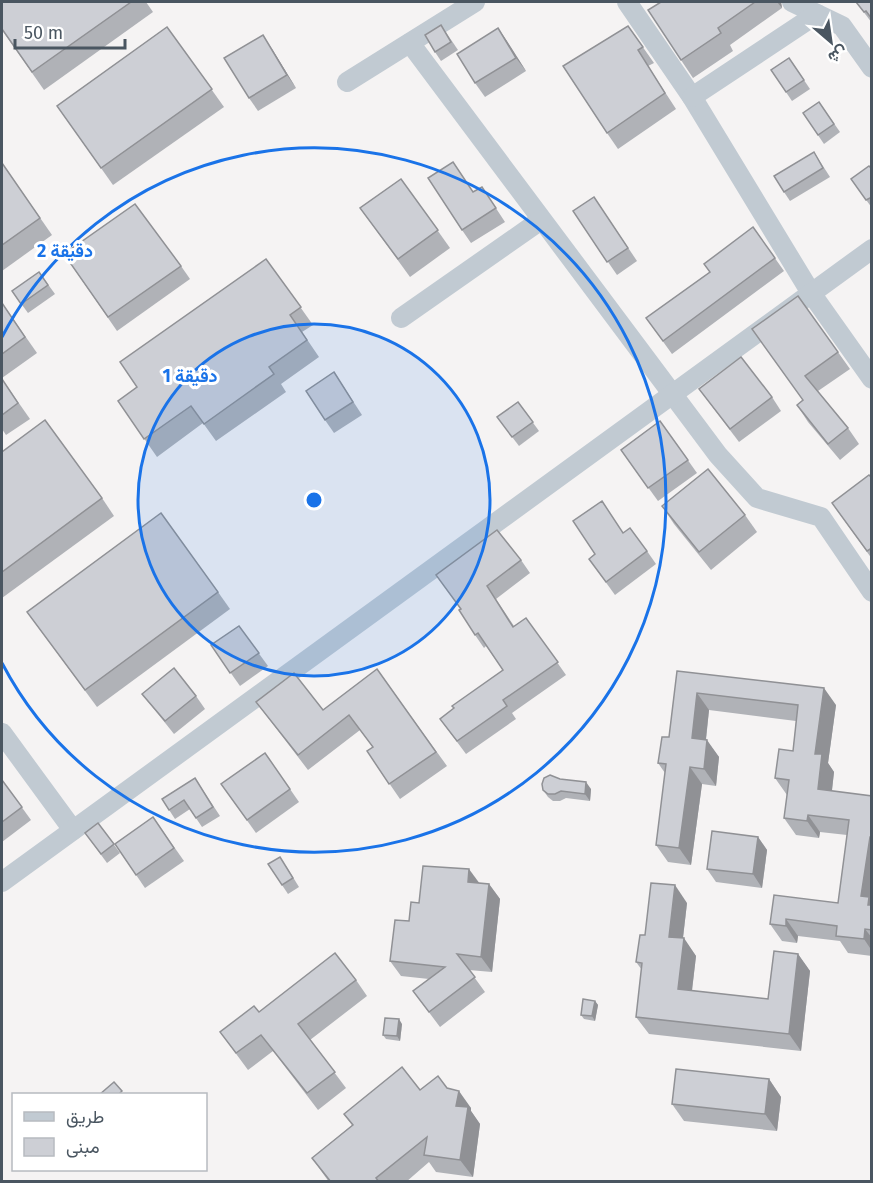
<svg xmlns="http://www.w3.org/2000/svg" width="873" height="1183" viewBox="0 0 873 1183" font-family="'Fira Sans',Vazirmatn,sans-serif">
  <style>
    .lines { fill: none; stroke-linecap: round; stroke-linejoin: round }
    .minor { stroke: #c1cad2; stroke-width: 20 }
    .wall { fill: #b0b2b7 }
    .shaded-wall { fill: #909195 }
    .building { fill: #cdcfd5; stroke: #909195; stroke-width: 1.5 }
    .ring { fill: none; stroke: #1a73e8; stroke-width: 3 }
    .centre { fill: #1a73e8; stroke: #fff; stroke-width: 3 }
    .ring-label { font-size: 18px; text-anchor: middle; font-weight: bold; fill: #1a73e8; stroke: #fff; stroke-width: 6; stroke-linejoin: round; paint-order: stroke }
  </style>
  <rect width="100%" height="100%" fill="#f5f3f3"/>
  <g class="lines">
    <!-- minor -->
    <g class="minor">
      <polyline points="627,2 692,97 811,293 872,379"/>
      <polyline points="792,2 842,26 872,68"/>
      <polyline points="410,43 718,455 757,498 821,517 872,592"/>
      <polyline points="347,82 475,2"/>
      <polyline points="692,97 817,14"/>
      <polyline points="401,318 541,220"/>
      <polyline points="2,733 73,830"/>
      <polyline points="2,882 872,249"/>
    </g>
  </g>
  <!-- wall -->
  <g class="wall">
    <polygon points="2,2 146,2 153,12 44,90 2,30"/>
    <polygon points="661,2 781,2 782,8 730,45 733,51 693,78 681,60"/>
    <polygon points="856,2 872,2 872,23"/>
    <polygon points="441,25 458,50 441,61 435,52"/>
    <polygon points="628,26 654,63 648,66 676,109 618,149 607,133"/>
    <polygon points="167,27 224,107 113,185 57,106"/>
    <polygon points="498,28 526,71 485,97 475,83"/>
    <polygon points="272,49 296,88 258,111 249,98"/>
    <polygon points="789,58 810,89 792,101 771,70"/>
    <polygon points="819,102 840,132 824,144 803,113"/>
    <polygon points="814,152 830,177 790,201 784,192"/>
    <polygon points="453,162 473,192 482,187 505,222 471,243 462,230"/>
    <polygon points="2,163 52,235 2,271"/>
    <polygon points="872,169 872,208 851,179"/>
    <polygon points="401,179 450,248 410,277 360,208"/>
    <polygon points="594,197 637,261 617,275 573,211"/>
    <polygon points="753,227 784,271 672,354 646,318 710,272"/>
    <polygon points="64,254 181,266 190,279 117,331"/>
    <polygon points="266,259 313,325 302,332 319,357 281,384 286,392 216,441 203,423 157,457 118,401 137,387"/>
    <polygon points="39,272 55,294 28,313 12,291"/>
    <polygon points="798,296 850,369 818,391 848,428 859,444 840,460 808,422 797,405 803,401"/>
    <polygon points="2,303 37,353 2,378"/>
    <polygon points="334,372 362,415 334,433 325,420"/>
    <polygon points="2,379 30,419 6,435 2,429"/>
    <polygon points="699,389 772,397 781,411 739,442"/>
    <polygon points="518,402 539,431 519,446 497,417"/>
    <polygon points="660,421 697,473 658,501 621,450"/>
    <polygon points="2,452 102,498 114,516 2,598"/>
    <polygon points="872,478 872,559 832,503"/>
    <polygon points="662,506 745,515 757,532 711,570 674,524"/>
    <polygon points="624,533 647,551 656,564 615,595 589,559"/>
    <polygon points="521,560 530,573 496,599 514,626 526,618 566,675 512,713 516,719 466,754 440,719 503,670 486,646 484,648 475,635 461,609 436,575"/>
    <polygon points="218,592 230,609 97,707 27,612"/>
    <polygon points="239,626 268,666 240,686 211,645"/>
    <polygon points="377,669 447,766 400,799 367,751 373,747 360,730 308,770 256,702 323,710"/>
    <polygon points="677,671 836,705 828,763 834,772 832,791 872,796 872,956 848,953 840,941 798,936 797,943 782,941 770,924 838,903 847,835 820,832 819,838 796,835 784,818 787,795 775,778 793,751 796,721 709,710 706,740 719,757 716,786 702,784 691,865 668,862 656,845 665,773 658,763 669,737"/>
    <polygon points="142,694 196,696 205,709 174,734"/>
    <polygon points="265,753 299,802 256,833 221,784"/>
    <polygon points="195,778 220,816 202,827 190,809 175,819 162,799"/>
    <polygon points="2,780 31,820 2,842"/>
    <polygon points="591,789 590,801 566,798 560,801 553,801 548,797 543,790"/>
    <polygon points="153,817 184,861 145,888 115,844"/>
    <polygon points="98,823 120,853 107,863 85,833"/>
    <polygon points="758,837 767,850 762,888 716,882 707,869"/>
    <polygon points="286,866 299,887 288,894 282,885"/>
    <polygon points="479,883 489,884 500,899 492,972 469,970 485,992 440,1027 413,991 429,979 401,976 390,961 409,921 419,903"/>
    <polygon points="687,903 683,938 696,956 692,991 768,999 798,954 810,971 801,1051 649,1034 636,1017 642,970 636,962 645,935"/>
    <polygon points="356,980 367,996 310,1040 346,1088 318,1110 273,1051 248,1070 220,1032 259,1012"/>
    <polygon points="595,1001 598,1005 595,1021 584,1019 581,1015"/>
    <polygon points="402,1024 400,1041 386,1039 383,1035"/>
    <polygon points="769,1079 781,1097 777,1131 684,1121 672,1104"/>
    <polygon points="447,1088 471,1108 471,1111 480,1124 473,1177 436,1172 429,1162 406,1182 329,1182 312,1158 352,1125 344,1114 420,1090"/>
  </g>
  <!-- shaded-wall -->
  <g class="shaded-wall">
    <polygon points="777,2 781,2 782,8"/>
    <polygon points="498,28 507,41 526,71 516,58"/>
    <polygon points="263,35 272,49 296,88 287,75"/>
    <polygon points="824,688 836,705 828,763 834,772 830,806 818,789 815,754"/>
    <polygon points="697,693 709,710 704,756 692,738"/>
    <polygon points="707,740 719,757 716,786 704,769"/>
    <polygon points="690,767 702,784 691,865 679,848"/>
    <polygon points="586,782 591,789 590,801 585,794"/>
    <polygon points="808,815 820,832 819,838 807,821"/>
    <polygon points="758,837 767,850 762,888 753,874"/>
    <polygon points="870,837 872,839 872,910 861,896"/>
    <polygon points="469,869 480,884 468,882"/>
    <polygon points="489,884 500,899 492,972 481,957"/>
    <polygon points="675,885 687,903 681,954 669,937"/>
    <polygon points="786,919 798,936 797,943 786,926"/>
    <polygon points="865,929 872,938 872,951 864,939"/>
    <polygon points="684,938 696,956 690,1006 678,989"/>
    <polygon points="798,954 810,971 801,1051 789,1034"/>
    <polygon points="595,1001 598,1005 595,1021 592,1016"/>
    <polygon points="399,1019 402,1024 400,1041 397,1036"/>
    <polygon points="769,1079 781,1097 777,1131 765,1114"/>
    <polygon points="459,1091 471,1108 471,1111 480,1124 473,1177 460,1160 456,1106"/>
  </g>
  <!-- building -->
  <g class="building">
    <polygon points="2,2 131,2 32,72 2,29"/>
    <polygon points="661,2 755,2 718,28 721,33 681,60 648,10"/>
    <polygon points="856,2 872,2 872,19 866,11 864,12"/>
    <polygon points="441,25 451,42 435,52 425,35"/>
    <polygon points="628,26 643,47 638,50 665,93 607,133 563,66"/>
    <polygon points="167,27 212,89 101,168 57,106"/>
    <polygon points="498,28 516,58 475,83 457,54"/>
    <polygon points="263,35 287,75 249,98 224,58"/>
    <polygon points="789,58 804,80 786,92 771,70"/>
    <polygon points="819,102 834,124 818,135 803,113"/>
    <polygon points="814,152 823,168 784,192 774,176"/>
    <polygon points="453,162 473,192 482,187 496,208 462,230 428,178"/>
    <polygon points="2,163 40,218 2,245"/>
    <polygon points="869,166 872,169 872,197 866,200 851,179"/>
    <polygon points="401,179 438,230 398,259 360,208"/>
    <polygon points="594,197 628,248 607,262 573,211"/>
    <polygon points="135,204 181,266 108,317 64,254"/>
    <polygon points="753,227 775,258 663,341 646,318 710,272 704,264"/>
    <polygon points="266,259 301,307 290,315 307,340 269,367 274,374 204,424 191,406 144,439 118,401 137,387 120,362"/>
    <polygon points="39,272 48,285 21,304 12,291"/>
    <polygon points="798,296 838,352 805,376 848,428 828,444 797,405 803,400 752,329"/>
    <polygon points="2,303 25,337 2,354"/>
    <polygon points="741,357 772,397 730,429 699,389"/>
    <polygon points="334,372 353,402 325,420 306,391"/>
    <polygon points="2,379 18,403 2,415"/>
    <polygon points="518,402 533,422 512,437 497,417"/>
    <polygon points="45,420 102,498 2,572 2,452"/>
    <polygon points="660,421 688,460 648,488 621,450"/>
    <polygon points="708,469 745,515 699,552 662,506"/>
    <polygon points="869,475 872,478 872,548 867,551 832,503"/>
    <polygon points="602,501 623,533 630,528 647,551 606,582 589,559 595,554 573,521"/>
    <polygon points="161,513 218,592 85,690 27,612"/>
    <polygon points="497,530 521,560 487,586 513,627 526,618 558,662 503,700 507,706 457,741 440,719 454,708 452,706 503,670 478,633 475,635 459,610 461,609 436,575"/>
    <polygon points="239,626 259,653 230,673 211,645"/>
    <polygon points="174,668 196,696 165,721 142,694"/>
    <polygon points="377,669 436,752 389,784 367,751 373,747 349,715 298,755 256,702 294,673 323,710"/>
    <polygon points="677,671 824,688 815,754 822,754 818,789 872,796 872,837 870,837 861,896 869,897 868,905 872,905 872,930 865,929 864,939 836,936 837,926 786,919 786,926 770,924 774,895 838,903 849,820 808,815 807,821 784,818 789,780 775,778 779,749 793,751 798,705 697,693 692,738 707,740 704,769 690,767 679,848 656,845 666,764 658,763 662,737 669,737"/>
    <polygon points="265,753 290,789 247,820 221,784"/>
    <polygon points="550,775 560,779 586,782 585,794 561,791 555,794 548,794 543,790 542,784 544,778"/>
    <polygon points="195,778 213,807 196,818 184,800 169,810 162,799"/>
    <polygon points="2,780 22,807 2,822"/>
    <polygon points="153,817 174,848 136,875 115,844"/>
    <polygon points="98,823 114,844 101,854 85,833"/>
    <polygon points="712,831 758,837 753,874 707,869"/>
    <polygon points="280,857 293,878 282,885 268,864"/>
    <polygon points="423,866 469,869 468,882 489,884 481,957 457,954 475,977 429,1012 413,991 445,967 390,961 395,920 409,921 411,902 419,903"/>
    <polygon points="651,883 675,885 669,937 684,938 678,989 768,999 774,951 798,954 789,1034 636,1017 642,963 636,962 640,935 645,935"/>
    <polygon points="335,953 356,980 298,1024 335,1072 307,1093 261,1035 236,1053 220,1032 254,1006 259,1012"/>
    <polygon points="583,999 595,1001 592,1016 581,1015"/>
    <polygon points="385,1018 399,1019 397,1036 383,1035"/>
    <polygon points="402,1067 420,1090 438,1076 447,1088 459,1091 456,1106 468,1107 460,1160 424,1155 427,1137 376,1178 379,1182 331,1182 312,1158 353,1125 344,1114"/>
    <polygon points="676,1069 769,1079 765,1114 672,1104"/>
    <polygon points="114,1082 122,1091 118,1095 99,1095"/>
  </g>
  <!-- distance rings -->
  <circle cx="314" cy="500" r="176" fill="#1a73e8" fill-opacity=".12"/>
  <g class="ring">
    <circle cx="314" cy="500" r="176"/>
    <path d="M2 337A352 352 0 1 1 2 663"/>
  </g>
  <circle cx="314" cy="500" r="9" class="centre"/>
  <g class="ring-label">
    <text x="65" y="257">2 دقيقة</text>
    <text x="190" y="382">1 دقيقة</text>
  </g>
  <!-- border -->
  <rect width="873" height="1183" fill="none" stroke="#4a5661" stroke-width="6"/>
  <!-- legend -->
  <rect x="12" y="1093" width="195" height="78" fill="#ffffff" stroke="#b7bbc0" stroke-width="1.5"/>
  <rect x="24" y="1112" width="30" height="9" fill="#c1cad2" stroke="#b7bbc0" stroke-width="1.5"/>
  <text x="66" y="1123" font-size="18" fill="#4a5661">طريق</text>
  <rect x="24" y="1138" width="30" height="18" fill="#cdcfd5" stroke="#b7bbc0" stroke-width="1.5"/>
  <text x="66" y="1153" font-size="18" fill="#4a5661">مبنى</text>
  <!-- north arrow -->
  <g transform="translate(831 42) rotate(151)" stroke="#ffffff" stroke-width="4.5" paint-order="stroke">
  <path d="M0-4.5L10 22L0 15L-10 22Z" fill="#4a5661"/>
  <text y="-9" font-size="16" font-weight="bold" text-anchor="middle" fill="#4a5661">ش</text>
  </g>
  <!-- scale -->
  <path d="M15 39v9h110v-9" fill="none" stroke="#4a5661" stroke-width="3"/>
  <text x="24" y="39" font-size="18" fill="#4a5661" stroke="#ffffff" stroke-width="4.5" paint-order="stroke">50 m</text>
</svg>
